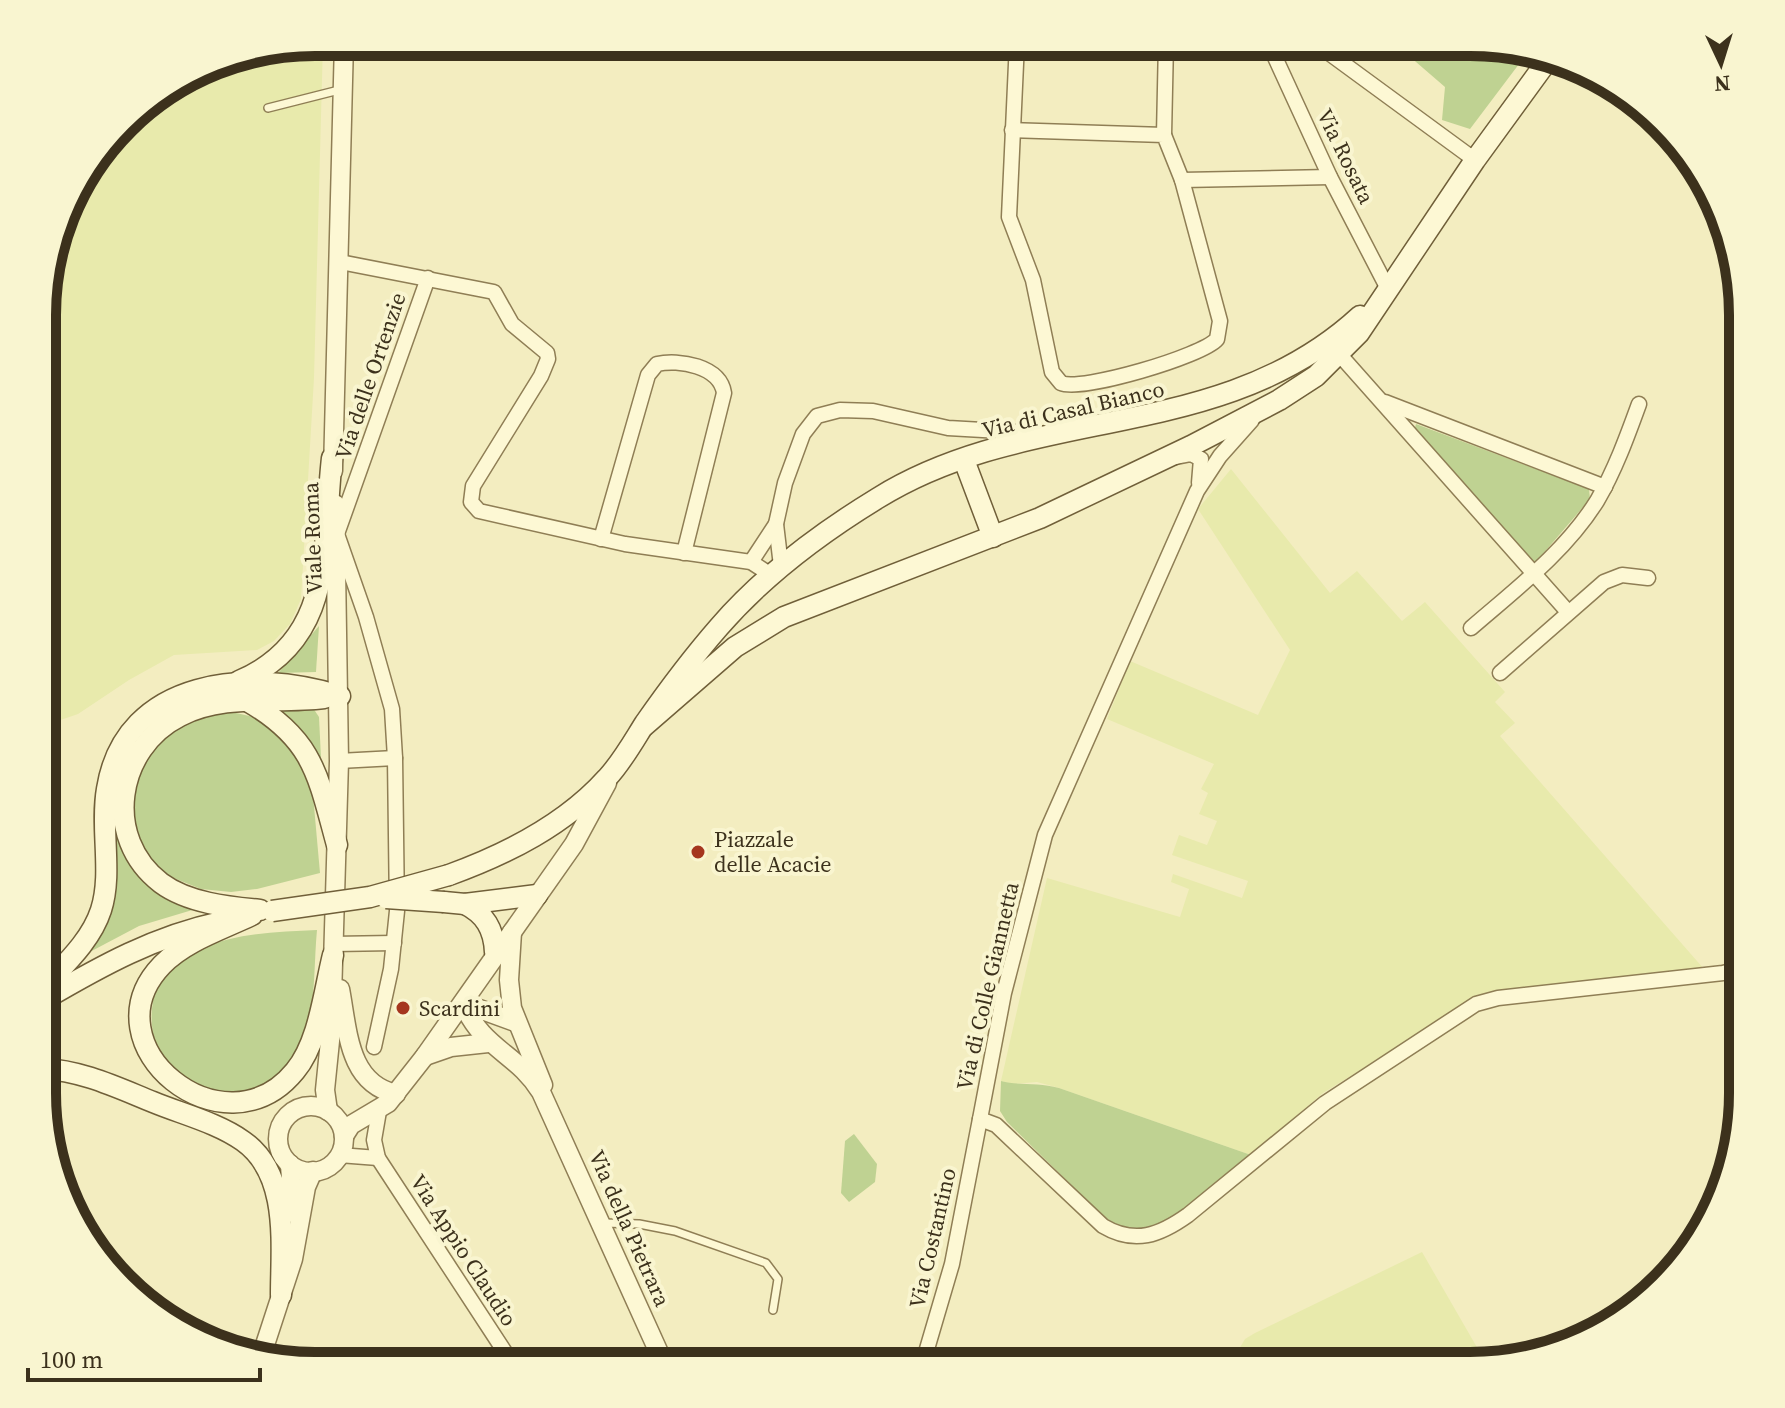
<svg xmlns="http://www.w3.org/2000/svg" width="1785" height="1408" viewBox="0 0 1785 1408" font-family="'Source Serif 4',serif">
  <style>
    .farmland { fill: #e8eaac }
    .green { fill: #bfd292 }
    .lines { fill: none; stroke-linecap: round; stroke-linejoin: round }
    .service-casing { stroke: #8f7e55; stroke-width: 10 }
    .minor-casing { stroke: #8f7e55; stroke-width: 17 }
    .tertiary-casing { stroke: #8f7e55; stroke-width: 21 }
    .secondary-casing { stroke: #705f39; stroke-width: 23 }
    .service { stroke: #fdf8d4; stroke-width: 7 }
    .minor { stroke: #fdf8d4; stroke-width: 14 }
    .tertiary { stroke: #fdf8d4; stroke-width: 18 }
    .secondary { stroke: #fdf8d4; stroke-width: 20 }
    .secondary-bridge-casing { stroke: #705f39; stroke-width: 23; stroke-linecap: butt }
    .secondary-bridge { stroke: #fdf8d4; stroke-width: 20 }
    .poi-dot { fill: #a5361e; stroke: #f9f5d0; stroke-width: 3 }
    .labels { text-anchor: middle; dominant-baseline: central; stroke-width: 8; stroke-linejoin: round; paint-order: stroke }
    .street-label { font-size: 22px; fill: #3c311c; stroke: #f9f5d0 }
    .poi-label { font-size: 22px; fill: #3c311c; stroke: #f9f5d0; text-anchor: start }
    .rim { fill: none; stroke: #3c311c; stroke-width: 10 }
  </style>
  <rect width="100%" height="100%" fill="#f3edc0"/>
  <!-- farmland -->
  <g class="farmland">
    <polygon points="323,42 314,378 301,599 290,624 274,641 257,650 174,655 129,680 78,714 43,726 44,279 78,179 135,110 227,57"/>
    <polygon points="1231,469 1330,593 1357,571 1402,621 1425,602 1505,692 1495,702 1515,723 1500,736 1704,969 1484,994 1323,1093 1251,1155 1059,1088 1037,1082 1013,1084 1001,1081 1047,878 1180,917 1189,889 1171,882 1173,874 1242,898 1248,881 1172,855 1179,835 1207,845 1217,821 1199,814 1208,793 1201,789 1214,764 1107,719 1130,661 1258,715 1290,650 1198,509"/>
    <polygon points="1422,1252 1486,1363 1470,1366 1229,1366 1245,1339 1255,1333"/>
  </g>
  <!-- green -->
  <g class="green">
    <polygon points="1394,43 1487,43 1528,52 1470,129 1442,120 1445,87"/>
    <polygon points="1416,424 1589,489 1590,499 1536,562 1527,562 1414,431"/>
    <polygon points="319,626 316,672 278,673"/>
    <polygon points="313,708 319,717 321,758 277,710"/>
    <polygon points="223,710 262,719 306,768 313,795 320,873 257,889 231,892 201,889 166,875 144,853 129,817 135,771 180,721"/>
    <polygon points="113,808 121,844 199,908 139,926 86,954"/>
    <path d="M317 930C313 971 317 1025 295 1061 284 1078 269 1085 251 1089 195 1103 142 1061 153 1002 154 995 154 985 159 979 170 965 187 955 203 948 238 932 280 932 317 930Z"/>
    <path d="M1001 1081C1020 1086 1039 1082 1059 1088L1251 1155 1169 1223 1147 1233 1113 1226 1007 1122 1000 1111Z"/>
    <polygon points="854,1134 877,1164 875,1182 849,1202 841,1193 845,1141"/>
  </g>
  <g class="lines">
    <!-- service casing -->
    <g class="service-casing">
      <g id="service">
        <polyline points="268,108 343,89"/>
        <polyline points="603,1223 639,1224 675,1231 766,1263 778,1279 773,1310"/>
      </g>
    </g>
    <!-- minor casing -->
    <g class="minor-casing">
      <g id="minor">
        <path d="M1017 42 1009 217 1033 280 1052 372 1061 383C1081 392 1203 356 1217 339L1220 321 1182 180"/>
        <polyline points="1268,42 1330,177 1387,287"/>
        <polyline points="1314,42 1475,160"/>
        <polyline points="1012,130 1164,135 1182,180 1330,177"/>
        <polyline points="1164,135 1166,42"/>
        <polyline points="340,262 494,292 512,324 547,353 548,359 541,376 473,486 471,502 479,511 625,544 751,562 771,575"/>
        <polyline points="1340,355 1568,612"/>
        <polyline points="1385,402 1605,487"/>
        <path d="M1252 420 1220 456 1197 491 1045 835 1004 993 980 1119 996 1125 1103 1226C1135 1245 1160 1235 1188 1215L1325 1103 1476 1004 1498 998 1723 973 1742 968"/>
        <polyline points="1176,457 1191,454 1201,459 1199,483"/>
        <path d="M601 539 648 375 657 364C679 359 720 366 724 393L684 553"/>
        <polyline points="751,562 776,524"/>
        <polyline points="781,566 776,524 785,483 803,434 817,416 840,410 873,411 948,428 1018,432 1038,437"/>
        <path d="M1471 628C1516 589 1565 552 1597 501 1615 470 1627 437 1639 404"/>
        <polyline points="1500,673 1604,582 1622,575 1648,578"/>
        <polyline points="339,761 395,758"/>
        <polyline points="333,944 394,943"/>
        <polyline points="374,1047 391,969 397,911 395,758 392,709 366,617 337,534 428,278"/>
        <polyline points="379,1111 374,1140 378,1158 514,1366"/>
        <polyline points="339,1155 378,1158"/>
        <polyline points="922,1366 952,1264 980,1119"/>
        <polyline points="1086,1366 1088,1362"/>
      </g>
    </g>
    <!-- tertiary casing -->
    <g class="tertiary-casing">
      <g id="tertiary">
        <polyline points="333,471 344,42"/>
        <polyline points="512,932 509,980 512,1008 543,1085"/>
        <path d="M340 989C348 1031 348 1083 396 1094"/>
        <path d="M463 1003C482 1049 517 1053 541 1092L665 1366"/>
        <polyline points="463,1003 515,1022"/>
        <polyline points="425,1056 451,1047 488,1043"/>
        <circle cx="311" cy="1139" r="33"/>
        <polyline points="328,1111 325,1090 331,1031 339,761 335,504"/>
        <polyline points="344,1136 351,1125 388,1103 425,1056 574,844 607,783"/>
        <polyline points="290,1164 293,1213"/>
        <polyline points="261,1357 293,1259 306,1187 313,1171"/>
      </g>
    </g>
    <!-- secondary casing -->
    <g class="secondary-casing">
      <g id="secondary">
        <polyline points="964,460 993,537"/>
        <path d="M239 681C336 640 322 547 332 458"/>
        <path d="M249 702C314 740 318 776 337 845"/>
        <polyline points="644,726 735,647 784,617 1040,518 1191,446 1279,400 1316,376 1359,333 1475,160 1550,57"/>
        <path d="M449 875C507 854 565 825 607 778 622 762 633 742 645 723 668 690 692 658 719 627 764 575 819 534 878 498 1031 403 1220 445 1360 316"/>
        <polyline points="444,902 465,904 537,895"/>
        <path d="M465 904C485 914 494 929 495 952"/>
        <path d="M260 910C228 907 188 903 161 883 102 838 116 748 180 716 224 693 276 704 324 698"/>
        <path d="M252 915C223 929 185 941 162 965 85 1045 224 1158 295 1071 319 1042 324 991 333 955"/>
        <path d="M43 988C64 965 91 941 101 910 113 873 100 828 107 789 125 677 251 668 340 696"/>
        <path d="M43 1000C101 966 155 936 221 922"/>
        <path d="M43 1069C81 1070 118 1088 153 1102 182 1114 218 1123 243 1141 290 1174 281 1245 281 1295"/>
      </g>
    </g>
    <!-- service -->
    <use href="#service" class="service"/>
    <!-- minor -->
    <use href="#minor" class="minor"/>
    <!-- tertiary -->
    <use href="#tertiary" class="tertiary"/>
    <!-- secondary -->
    <use href="#secondary" class="secondary"/>
    <!-- secondary-bridge casing -->
    <g class="secondary-bridge-casing">
      <g id="secondary-bridge">
        <polyline points="386,898 444,902"/>
        <polyline points="272,911 370,897 449,875"/>
      </g>
    </g>
    <!-- secondary-bridge -->
    <use href="#secondary-bridge" class="secondary-bridge"/>
  </g>
  <!-- markers -->
  <g class="poi-dot">
    <circle cx="698" cy="852" r="8"/>
    <circle cx="403" cy="1008" r="8"/>
  </g>
  <g class="labels">
    <!-- street labels -->
    <g class="street-label">
      <text transform="translate(1346 156) rotate(64)">Via Rosata</text>
      <text transform="translate(370 376) rotate(-71)">Via delle Ortenzie</text>
      <text transform="translate(1073 409) rotate(-13)">Via di Casal Bianco</text>
      <text transform="translate(312 538) rotate(-92)">Viale Roma</text>
      <text transform="translate(987 986) rotate(-77)">Via di Colle Giannetta</text>
      <text transform="translate(630 1228) rotate(66)">Via della Pietrara</text>
      <text transform="translate(932 1238) rotate(-77)">Via Costantino</text>
      <text transform="translate(464 1250) rotate(57)">Via Appio Claudio</text>
    </g>
    <!-- poi labels -->
    <g class="poi-label">
      <text x="714" y="839">Piazzale<tspan x="714" dy="25">delle Acacie</tspan></text>
      <text x="419" y="1008">Scardini</text>
    </g>
  </g>
  <!-- crop -->
  <path d="M0 0H1785V1408H0ZM315 56H1470A259 259 0 0 1 1729 315V1093A259 259 0 0 1 1470 1352H315A259 259 0 0 1 56 1093V315A259 259 0 0 1 315 56Z" fill="#f9f5d0" fill-rule="evenodd"/>
  <path class="rim" d="M315 56H1470A259 259 0 0 1 1729 315V1093A259 259 0 0 1 1470 1352H315A259 259 0 0 1 56 1093V315A259 259 0 0 1 315 56Z"/>
  <!-- north arrow -->
  <g transform="translate(1721 64) rotate(176)" stroke="#f9f5d0" stroke-width="6" paint-order="stroke">
  <path d="M0-6L14 30L0 20L-14 30Z" fill="#3c311c"/>
  <text y="-12" font-size="22" font-weight="bold" text-anchor="middle" fill="#3c311c">N</text>
  </g>
  <!-- scale -->
  <path d="M28 1368v12h232v-12" fill="none" stroke="#3c311c" stroke-width="4"/>
  <text x="40" y="1368" font-size="24" fill="#3c311c" stroke="#f9f5d0" stroke-width="6" paint-order="stroke">100 m</text>
</svg>
